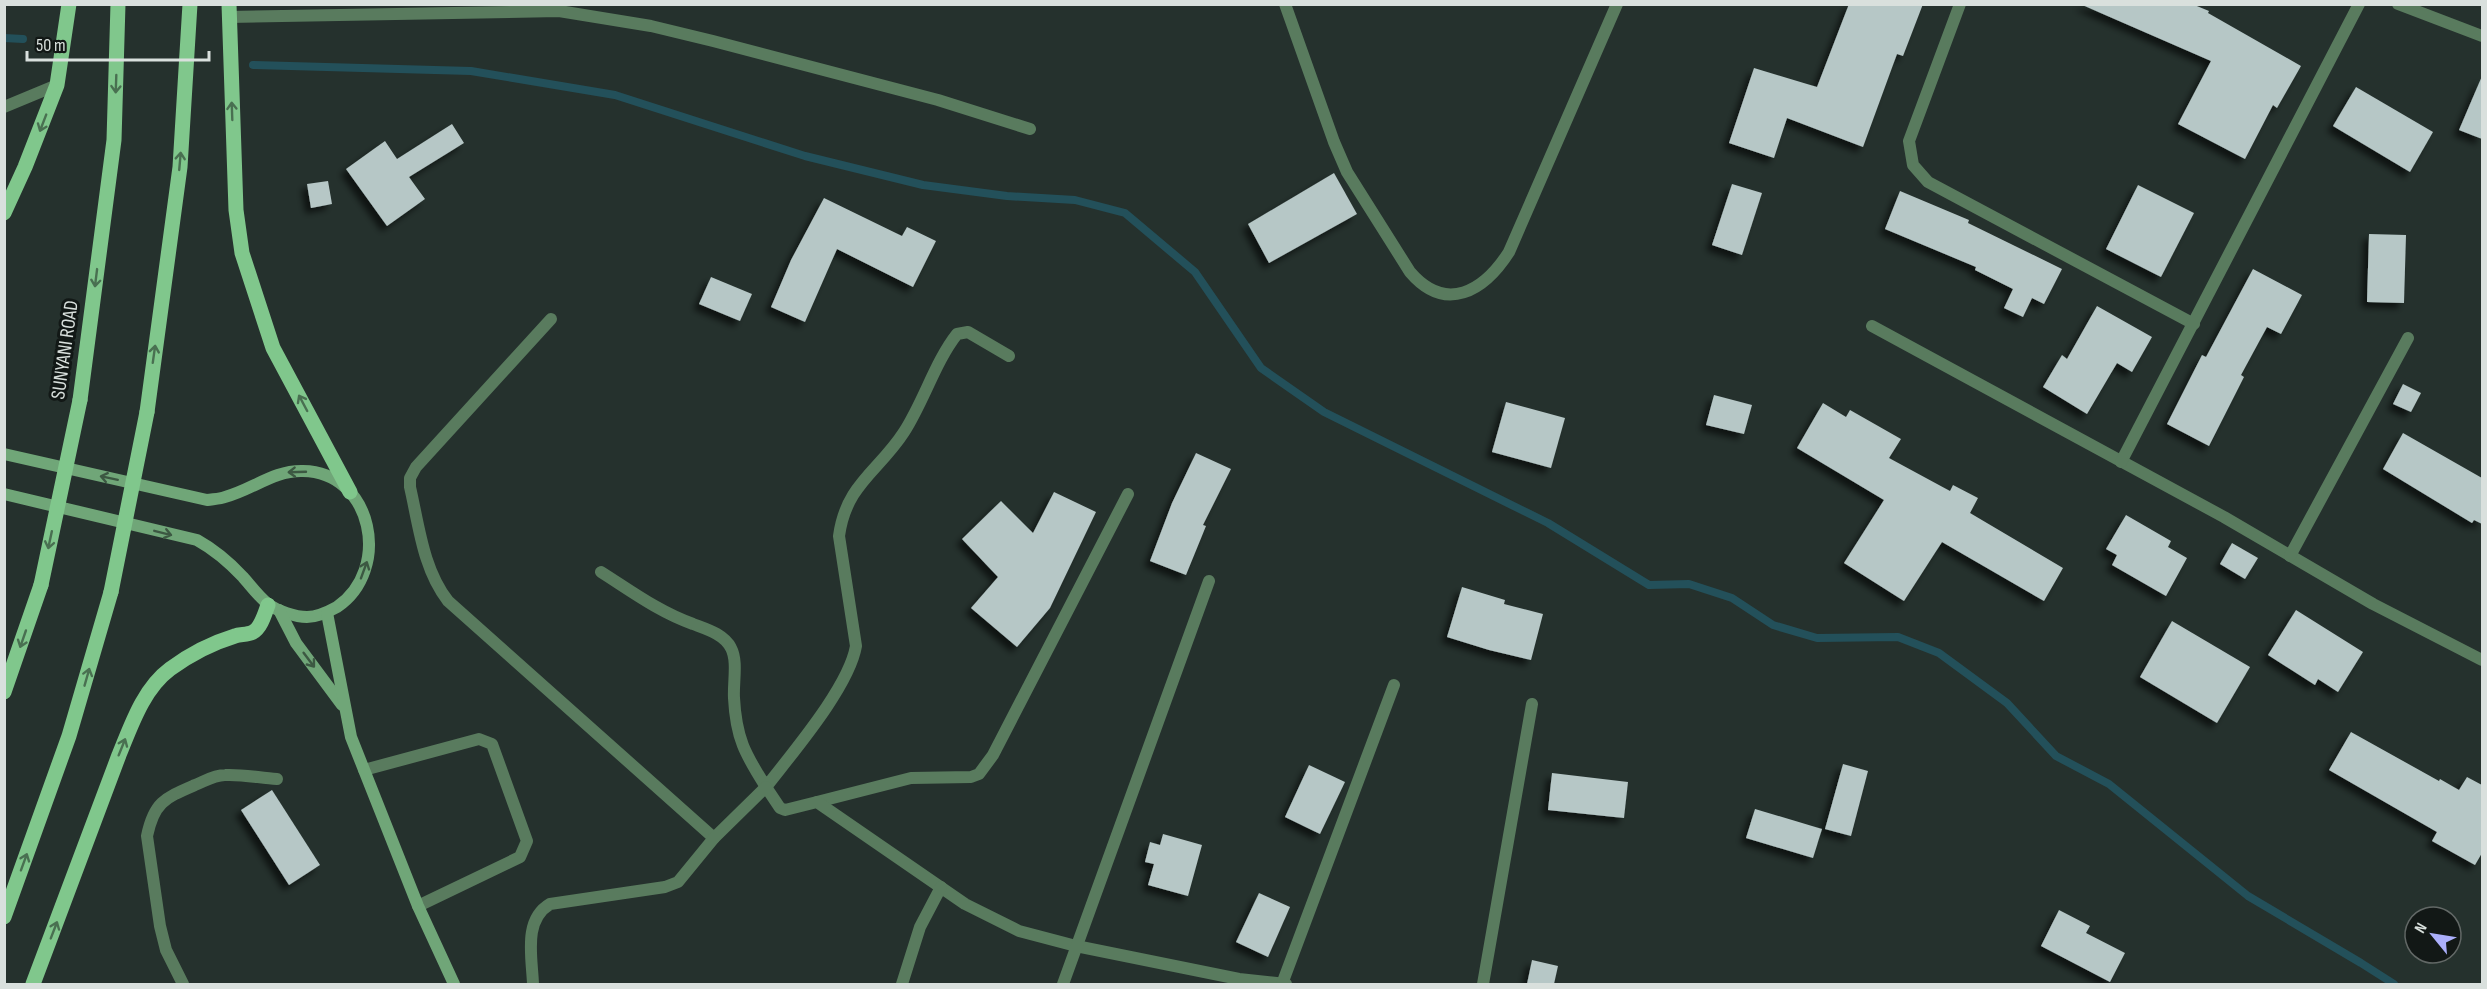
<svg xmlns="http://www.w3.org/2000/svg" width="2487" height="989" viewBox="0 0 2487 989" font-family="'Sofia Sans Condensed',sans-serif">
  <style>
    .lines { fill: none; stroke-linecap: round; stroke-linejoin: round }
    .stream { stroke: #23505a; stroke-width: 8 }
    .building { fill: #b6c7c6; filter: url(#shadow) }
    .lane { stroke: #597b5e; stroke-width: 12 }
    .street { stroke: #597b5e; stroke-width: 12 }
    .secondary { stroke: #70a678; stroke-width: 12 }
    .primary { stroke: #80c78c; stroke-width: 15 }
    .primary-bridge { stroke: #80c78c; stroke-width: 15 }
    .oneway { stroke: #497051 }
    .oneway2 { stroke: #3c5842 }
    .labels { text-anchor: middle; dominant-baseline: central; stroke-width: 6; stroke-linejoin: round; paint-order: stroke }
    .street-label { font-size: 20px; fill: #d9e0dd; stroke: #121816 }
  </style>
  <defs>
    <filter id="shadow"><feDropShadow dx="-5.5" dy="5.5" stdDeviation="3" flood-color="#0009"/></filter>
  </defs>
  <rect width="100%" height="100%" fill="#25312d"/>
  <g class="lines">
    <!-- stream -->
    <g class="stream">
      <polyline points="4,38 23,39"/>
      <polyline points="253,65 471,71 615,95 805,156 923,185 1007,196 1075,200 1125,213 1195,272 1261,368 1324,412 1548,523 1649,585 1689,584 1732,598 1773,625 1817,638 1898,637 1939,653 2007,703 2056,756 2109,784 2248,896 2361,963 2394,984"/>
    </g>
  </g>
  <!-- building -->
  <g class="building">
    <polygon points="1849,4 1923,4 1903,56 1897,54 1863,147 1787,118 1774,158 1729,143 1754,68 1817,87"/>
    <polygon points="2080,4 2192,4 2209,11 2208,13 2301,66 2277,108 2273,105 2245,159 2178,124 2211,61"/>
    <polygon points="2482,76 2482,139 2459,130"/>
    <polygon points="2356,87 2433,132 2410,172 2333,126"/>
    <polygon points="452,124 464,143 409,177 425,199 387,226 346,169 385,141 397,159"/>
    <polygon points="1334,173 1357,214 1269,263 1248,224"/>
    <polygon points="328,181 332,204 311,208 307,184"/>
    <polygon points="1732,184 1762,193 1742,255 1712,245"/>
    <polygon points="2138,185 2194,213 2161,277 2106,249"/>
    <polygon points="1900,191 1969,220 1968,223 2062,269 2044,304 2032,298 2023,317 2004,308 2013,289 1975,270 1976,267 1885,229"/>
    <polygon points="824,198 902,236 907,227 936,241 913,287 837,249 805,322 771,307 791,260"/>
    <polygon points="2369,234 2406,235 2404,303 2367,302"/>
    <polygon points="2253,269 2302,295 2281,334 2267,327 2241,375 2244,377 2209,446 2167,424 2202,355 2206,357"/>
    <polygon points="711,277 752,294 740,321 699,304"/>
    <polygon points="2097,306 2152,337 2132,372 2117,363 2087,414 2043,387 2062,355 2067,359"/>
    <polygon points="2403,384 2421,393 2411,412 2393,404"/>
    <polygon points="1714,395 1752,405 1744,434 1706,425"/>
    <polygon points="1506,402 1565,418 1551,468 1492,452"/>
    <polygon points="1823,403 1846,417 1850,410 1901,439 1889,458 1950,491 1953,485 1978,498 1970,513 2063,568 2044,601 1942,542 1904,601 1844,563 1884,500 1797,448"/>
    <polygon points="2403,433 2482,478 2482,524 2474,520 2472,523 2383,469"/>
    <polygon points="1196,453 1231,469 1203,525 1206,526 1186,575 1150,561 1172,503"/>
    <polygon points="1054,492 1096,512 1050,608 1017,647 971,608 998,577 962,539 1001,501 1033,533"/>
    <polygon points="2126,515 2171,541 2168,547 2187,558 2166,596 2112,565 2117,555 2106,549"/>
    <polygon points="2232,543 2258,558 2245,579 2220,564"/>
    <polygon points="1462,587 1505,600 1504,604 1543,614 1531,660 1489,650 1447,637"/>
    <polygon points="2296,610 2363,652 2338,692 2318,679 2315,685 2268,655"/>
    <polygon points="2172,621 2250,667 2217,723 2140,677"/>
    <polygon points="2351,732 2439,781 2440,779 2459,790 2467,777 2482,785 2482,853 2475,865 2432,841 2437,832 2329,770"/>
    <polygon points="1843,764 1868,771 1851,836 1825,829"/>
    <polygon points="1309,765 1345,782 1320,834 1285,817"/>
    <polygon points="1552,773 1628,782 1624,818 1548,810"/>
    <polygon points="272,790 320,865 289,885 241,810"/>
    <polygon points="1755,809 1822,829 1813,858 1746,838"/>
    <polygon points="1163,834 1202,845 1188,896 1148,885 1154,864 1145,862 1150,842 1160,845"/>
    <polygon points="1259,893 1290,907 1268,957 1236,942"/>
    <polygon points="2059,910 2090,926 2086,933 2125,953 2110,982 2041,946"/>
    <polygon points="1532,960 1558,966 1554,984 1527,984"/>
  </g>
  <g class="lines">
    <!-- lane -->
    <polyline class="lane" points="364,770 479,739 492,744 527,841 520,857 418,906"/>
    <!-- street -->
    <g class="street">
      <path d="M1285 4 1334 142 1347 172 1410 272C1446 314 1484 291 1509 252L1617 4"/>
      <polyline points="1960,4 1909,141 1913,165 1928,182 2194,324"/>
      <polyline points="2398,4 2482,36"/>
      <polyline points="228,17 559,11 651,26 713,41 938,100 1030,129"/>
      <polyline points="4,107 57,85"/>
      <path d="M551 319 416 467 410 478V487C419 526 423 569 448 601L714 838"/>
      <polyline points="1872,326 2224,517 2373,604 2482,660"/>
      <polyline points="2121,462 2359,4"/>
      <polyline points="2290,556 2408,338"/>
      <path d="M601 572C631 591 659 612 693 624 706 629 724 634 731 648 738 661 733 683 734 698 736 738 745 754 766 787 793 752 849 687 856 646L839 536C846 484 879 471 904 432 924 401 935 362 957 334L968 332 1009 356"/>
      <polyline points="817,802 911,778 971,777 979,774 993,755 1128,494"/>
      <path d="M183 984 166 950 160 926 147 836C154 802 165 798 195 785 205 781 214 775 225 775 242 774 260 778 277 779"/>
      <path d="M533 984C532 957 523 920 550 904L665 887 678 882 714 838 766 787 780 808 785 810 817 802 965 904 1019 931 1076 946 1239 979 1286 984"/>
      <polyline points="902,984 920,927 941,887"/>
      <polyline points="1063,984 1209,581"/>
      <polyline points="1282,984 1394,685"/>
      <polyline points="1483,984 1532,704"/>
    </g>
    <!-- secondary -->
    <g class="secondary">
      <path d="M4 454 207 500C213 499 220 499 225 497 252 490 274 470 303 471 373 472 392 570 337 607 328 612 317 617 307 617 296 617 277 611 268 604 259 597 251 586 243 577 229 562 215 550 197 540L4 494"/>
      <polyline points="279,610 296,643 342,705"/>
      <polyline points="327,613 351,737 418,906 454,984"/>
    </g>
    <!-- primary -->
    <g class="primary">
      <polyline points="229,4 236,210 242,253 273,348 350,492"/>
      <polyline points="4,213 25,167 57,85 69,4"/>
      <polyline points="80,400 114,140 118,4"/>
      <polyline points="147,412 180,167 190,4"/>
      <polyline points="4,692 41,585"/>
      <polyline points="4,917 69,736 111,592"/>
      <path d="M33 984 119 755C131 726 143 689 170 669 189 655 212 643 235 636 240 634 248 635 253 632 261 628 265 613 268 605"/>
    </g>
    <!-- primary-bridge -->
    <g class="primary-bridge">
      <polyline points="41,585 80,400"/>
      <polyline points="111,592 147,412"/>
    </g>
  </g>
  <!-- one-way arrows -->
  <defs><path id="oneway-shaft" d="M-6 0H5M1.5-3L5.5 0L1.5 3" fill="none" stroke-width="1.6" stroke-linecap="round" stroke-linejoin="round" transform="scale(1.5)"/></defs>
  <g class="oneway">
    <use href="#oneway-shaft" transform="translate(116 84) rotate(92)"/>
    <use href="#oneway-shaft" transform="translate(232 111) rotate(-92)"/>
    <use href="#oneway-shaft" transform="translate(43 123) rotate(111)"/>
    <use href="#oneway-shaft" transform="translate(180 161) rotate(-85)"/>
    <use href="#oneway-shaft" transform="translate(96 278) rotate(97)"/>
    <use href="#oneway-shaft" transform="translate(154 354) rotate(-82)"/>
    <use href="#oneway-shaft" transform="translate(303 403) rotate(-118)"/>
    <use href="#oneway-shaft" transform="translate(50 540) rotate(102)"/>
    <use href="#oneway-shaft" transform="translate(23 639) rotate(109)"/>
    <use href="#oneway-shaft" transform="translate(87 677) rotate(-74)"/>
    <use href="#oneway-shaft" transform="translate(122 747) rotate(-68)"/>
    <use href="#oneway-shaft" transform="translate(24 862) rotate(-70)"/>
    <use href="#oneway-shaft" transform="translate(54 930) rotate(-69)"/>
  </g>
  <g class="oneway2">
    <use href="#oneway-shaft" transform="translate(297 472) rotate(178)"/>
    <use href="#oneway-shaft" transform="translate(109 478) rotate(-168)"/>
    <use href="#oneway-shaft" transform="translate(163 533) rotate(14)"/>
    <use href="#oneway-shaft" transform="translate(364 570) rotate(-70)"/>
    <use href="#oneway-shaft" transform="translate(309 660) rotate(53)"/>
  </g>
  <g class="labels">
    <!-- street labels -->
    <g class="street-label">
      <text transform="translate(65 350) rotate(-82)">SUNYANI ROAD</text>
    </g>
  </g>
  <!-- border -->
  <rect width="2487" height="989" fill="none" stroke="#d9e0dd" stroke-width="12"/>
  <!-- north arrow -->
  <g transform="translate(2433 935) rotate(300)"><circle r="28" fill="#121816" stroke="#626866" stroke-width="1.5"/>
  <path d="M0-4.5L10 22L0 15L-10 22Z" fill="#abaffb"/>
  <text y="-9" font-size="16" font-weight="bold" text-anchor="middle" fill="#d9e0dd">N</text>
  </g>
  <!-- scale -->
  <path d="M27 51v9h182v-9" fill="none" stroke="#d9e0dd" stroke-width="3"/>
  <text x="36" y="51" font-size="18" fill="#d9e0dd" stroke="#121816" stroke-width="4.5" paint-order="stroke">50 m</text>
</svg>
